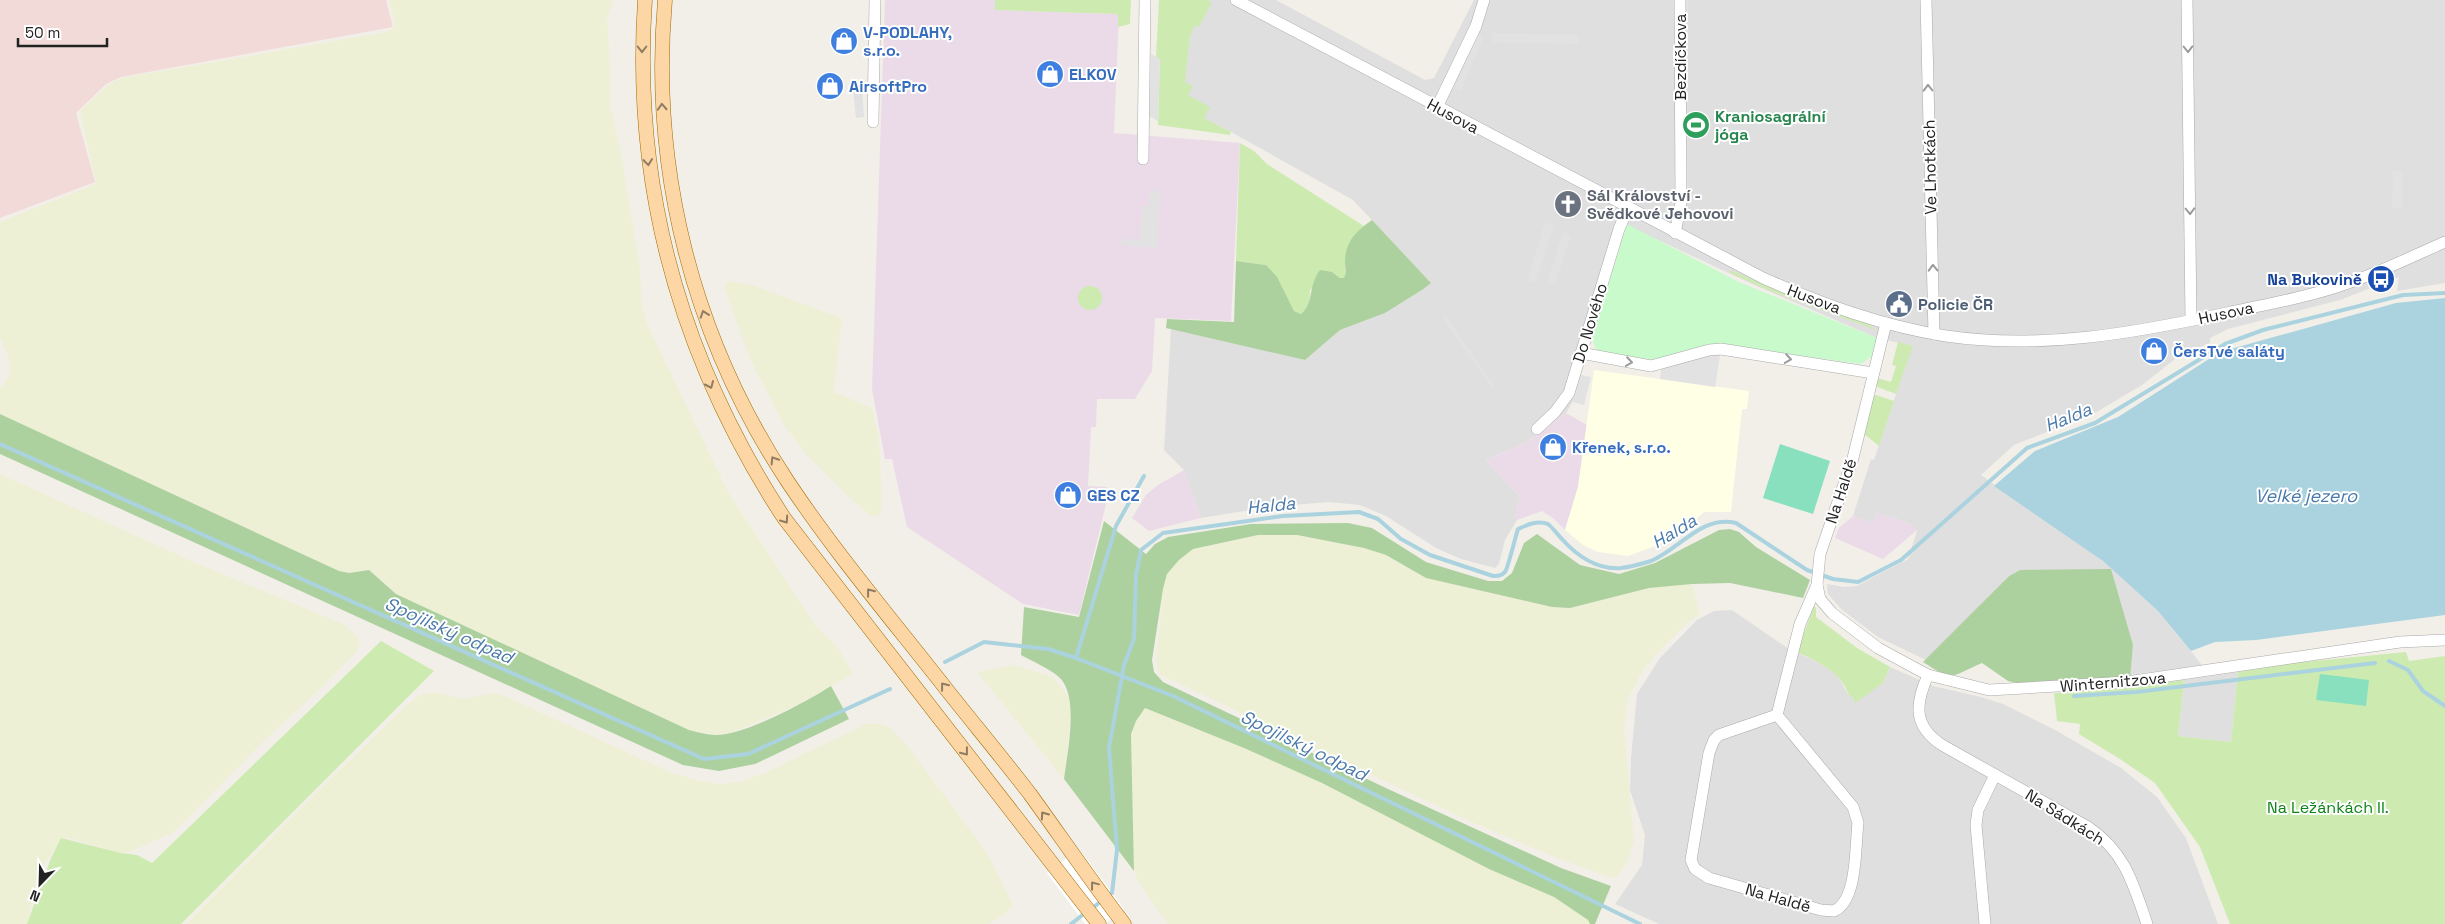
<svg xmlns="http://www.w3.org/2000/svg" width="2445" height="924" viewBox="0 0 2445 924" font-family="'Space Grotesk',sans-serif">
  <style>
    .residential { fill: #e0dfdf }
    .commercial { fill: #f2dad9 }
    .industrial { fill: #ebdbe8 }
    .education { fill: #ffffe5 }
    .farmland { fill: #eef0d5 }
    .grass { fill: #cdebb0 }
    .forest { fill: #add19e }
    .park { fill: #c8facc }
    .pitch { fill: #88e0be }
    .parking { fill: #e2e2e2 }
    .water { fill: #aad3df }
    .pier { fill: #fff }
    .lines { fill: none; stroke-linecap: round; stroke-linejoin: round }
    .stream { stroke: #aad3df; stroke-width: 4 }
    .minor-casing { stroke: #a9a9a9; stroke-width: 12 }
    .major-casing { stroke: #a06b00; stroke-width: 15 }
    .minor { stroke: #fff; stroke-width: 11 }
    .major { stroke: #fcd6a4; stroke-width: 14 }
    .oneway { stroke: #8f7c63 }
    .oneway2 { stroke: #9c9c9c }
    .labels { text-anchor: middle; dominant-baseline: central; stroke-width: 4; stroke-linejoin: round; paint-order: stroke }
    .shop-label { font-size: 16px; font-weight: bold; fill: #366cbe; stroke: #fff; text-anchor: start }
    .street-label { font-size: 16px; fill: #222; stroke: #fff }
    .leisure-label { font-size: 16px; font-weight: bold; fill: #27864d; stroke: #fff; text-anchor: start }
    .worship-label { font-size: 16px; font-weight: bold; fill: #5b616d; stroke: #fff; text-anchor: start }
    .transit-label { font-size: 16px; font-weight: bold; fill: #164399; stroke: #fff; text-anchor: end }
    .service-label { font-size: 16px; font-weight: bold; fill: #4e5e75; stroke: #fff; text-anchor: start }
    .park-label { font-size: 16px; fill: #0c8416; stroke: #fff }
    .water-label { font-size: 18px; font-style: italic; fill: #4a7aab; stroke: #fff }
  </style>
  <rect width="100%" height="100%" fill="#f2efe9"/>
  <!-- residential -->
  <g class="residential">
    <polygon points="1159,0 1276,0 1425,80 1434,78 1474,0 2445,0 2445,283 2397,291 2399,277 2340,300 2228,329 2210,338 2210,343 2179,356 2142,385 2095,413 2014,445 1981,475 2103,561 2158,611 2202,665 2130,675 2133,645 2020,570 2009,576 1926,660 1878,637 1841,609 1828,594 1827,584 1844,587 1857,586 1908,559 1917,531 1909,523 1877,513 1873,523 1853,516 1871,459 1874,460 1912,346 1877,338 1752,284 1624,224 1620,232 1573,401 1566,413 1527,442 1486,460 1520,497 1516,510 1517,520 1505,540 1499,564 1495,568 1461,559 1436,548 1386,516 1360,505 1328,502 1269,507 1201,518 1184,470 1164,450 1171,329 1305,360 1340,330 1385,313 1422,290 1430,282 1353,200 1231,132 1176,104"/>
    <polygon points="1732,610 1786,647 1829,668 1837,675 1850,697 1883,683 1890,667 1933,686 1981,697 2003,704 2057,731 2121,768 2157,797 2186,838 2218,924 1659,924 1615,904 1642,865 1645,835 1630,790 1631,758 1637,694 1660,658 1697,620 1714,611"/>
    <polygon points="2238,672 2231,742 2178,736 2184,680"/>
  </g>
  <!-- commercial -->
  <polygon class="commercial" points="0,0 386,0 393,27 121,77 106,84 76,113 95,182 0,218"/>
  <!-- industrial -->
  <g class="industrial">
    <polygon points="885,0 995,0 995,10 1119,14 1114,133 1240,143 1231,321 1155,318 1152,371 1135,399 1097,399 1096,427 1091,427 1088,486 1107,487 1107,500 1079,615 1023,604 907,527 892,459 885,459 872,389"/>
    <polygon points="1566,413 1587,425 1578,487 1565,530 1553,518 1542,511 1517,520 1516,510 1520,497 1486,460 1527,442"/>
    <polygon points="1184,470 1201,518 1149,531 1132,518 1146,495 1158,485"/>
    <polygon points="1877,513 1909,523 1917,530 1883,559 1835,538 1839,528 1853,516 1873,523"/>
  </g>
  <!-- education -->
  <polygon class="education" points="1594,370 1749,391 1747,409 1742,409 1731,512 1704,512 1688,527 1658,545 1628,556 1598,552 1583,545 1565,530 1578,487"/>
  <!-- farmland -->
  <g class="farmland">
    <polygon points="389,0 613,0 607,19 611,78 610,104 623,163 640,271 642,303 647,324 728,492 815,625 836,645 853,673 804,702 735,731 717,735 689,730 396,594 389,588 339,571 0,414 0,388 7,380 11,369 7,353 0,338 0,222 96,184 80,111 108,85 121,78 387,32 393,29 395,24"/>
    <polygon points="729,281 752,285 842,318 834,392 872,408 879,438 882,504 880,515 872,516 855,503 806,454 784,425 750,359 724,287"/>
    <polygon points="0,474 196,563 343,624 359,638 360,645 356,652 325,684 263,742 174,832 130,852 121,853 69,838 61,838 39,873 27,924 0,924"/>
    <polygon points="1258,535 1297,535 1364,548 1386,555 1426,578 1552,607 1570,608 1649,588 1692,584 1700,614 1689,621 1657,653 1643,670 1628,699 1624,729 1634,841 1627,863 1616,877 1612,878 1560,859 1467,820 1159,674 1156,664 1163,589 1167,574 1179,560 1193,549"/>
    <polygon points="1015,665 1053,677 1068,696 1071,713 1064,779 977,672"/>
    <polygon points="433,692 463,699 494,693 507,697 672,773 700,781 720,784 739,782 763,774 866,724 881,724 890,728 907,745 989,856 1013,905 1005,914 988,924 186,924 326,783 407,705 419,696"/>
    <polygon points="1145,708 1244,748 1322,783 1489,869 1554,897 1588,920 1590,924 1168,924 1139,883 1134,871 1131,734 1136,721"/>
  </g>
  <!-- grass -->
  <g class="grass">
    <polygon points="995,0 1131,0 1130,24 1118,27 1118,14 995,10"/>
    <polygon points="1159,0 1206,0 1212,2 1199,27 1195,25 1190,36 1185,82 1193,86 1188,95 1210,107 1204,118 1231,132 1230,135 1158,125 1160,59 1156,57"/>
    <path d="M1240 143 1254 151 1267 164 1364 226C1355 232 1345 254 1345 266 1345 272 1347 273 1344 278H1340L1332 272 1310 290C1310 301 1309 307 1301 314L1294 311 1266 265 1236 261Z"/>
    <polygon points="1731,270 1794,298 1870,325 1876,330 1773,292 1730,273"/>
    <circle cx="1090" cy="298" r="12"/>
    <polygon points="1898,342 1913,346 1896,394 1875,386 1877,378 1891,382 1896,366 1892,365"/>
    <polygon points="1876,395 1894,401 1879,446 1863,433 1873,396"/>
    <path d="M1814 606 1816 608V617L1857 648 1890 667 1883 683 1855 703 1853 696 1850 698C1842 672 1820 663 1797 652Z"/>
    <polygon points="381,641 434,671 181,924 27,924 51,858 61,838 121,853 137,855 152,863"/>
    <polygon points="2406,652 2409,661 2445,656 2445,924 2230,924 2200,847 2155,783 2120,759 2079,734 2080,724 2057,721 2054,693 2120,689 2184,680 2178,736 2231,742 2238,672 2293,663"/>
  </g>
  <!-- forest -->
  <g class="forest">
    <path d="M1372 220 1431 283 1422 290 1385 313 1340 330 1305 360 1166 328 1167 319 1234 322 1236 261 1266 265 1277 277 1294 311 1301 314C1315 302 1307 288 1320 270L1332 272 1340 278H1344C1347 272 1345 268 1345 262 1345 242 1356 231 1372 220Z"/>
    <path d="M0 414 339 571 349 573 369 570 396 594 689 730C698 732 707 735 716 735 745 735 806 702 831 686L849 719 755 764 719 771 683 765 0 454Z"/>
    <path d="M1104 521 1146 554 1155 544 1168 537 1251 524 1348 523 1372 528 1426 562 1488 581H1502L1512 573 1524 543 1537 534 1580 565 1619 574 1655 563 1719 530 1730 529 1739 532 1756 547 1810 580 1803 598 1730 583 1692 584 1649 588 1570 608 1552 607 1426 578 1386 555 1364 548 1297 535H1258L1193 549 1179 560 1167 574 1163 589 1152 660 1154 672 1163 682 1388 789 1561 868 1611 886 1595 924H1590L1588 920 1554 897 1489 869 1322 783 1244 748 1145 708 1136 721 1131 734 1134 871 1064 779C1067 754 1079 700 1061 679 1054 671 1032 661 1021 655L1024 607 1079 617Z"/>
    <path d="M2111 569 2133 645 2130 679 2021 684 2008 681 1982 663C1951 676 1955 683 1923 662L2009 576 2020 570Z"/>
  </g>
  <!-- park -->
  <polygon class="park" points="1627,224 1739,282 1877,338 1871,357 1861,364 1712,344 1655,360 1598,352 1594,344 1593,335"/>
  <!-- pitch -->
  <g class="pitch">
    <polygon points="1780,444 1830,461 1813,514 1763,498"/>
    <polygon points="2320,674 2369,680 2366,706 2316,700"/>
  </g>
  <!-- parking -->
  <g class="parking">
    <rect x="1684" y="0" width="4" height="205"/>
    <polygon points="1492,33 1578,35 1578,44 1492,42"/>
    <polygon points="1477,34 1484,37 1461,91 1455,88"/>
    <polygon points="1151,54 1160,59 1158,121 1149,116"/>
    <polygon points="862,88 864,117 856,118 853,89"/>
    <polygon points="2393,171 2402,171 2402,208 2392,208"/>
    <polygon points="1150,190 1160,191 1157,248 1121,245 1122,239 1140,240 1142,206 1149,206"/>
    <polygon points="1545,222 1554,225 1536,283 1527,281"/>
    <polygon points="1563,232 1571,236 1555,285 1547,282"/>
    <polygon points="1446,316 1494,385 1491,387 1442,318"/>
    <polygon points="1721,349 1715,387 1660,379 1662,364"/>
    <polygon points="1581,375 1591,377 1584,405 1573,402"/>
  </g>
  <!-- water -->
  <polygon class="water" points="2445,298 2445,615 2256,640 2215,642 2191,651 2158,611 2103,561 1994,486 2035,451 2118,417 2220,352 2396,303"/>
  <!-- pier -->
  <polygon class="pier" points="1079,849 1124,909 1105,924 1085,924 1047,873"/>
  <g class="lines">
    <!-- stream -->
    <g class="stream">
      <polyline points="0,444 704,759 748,754 890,689"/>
      <polyline points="1076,658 1116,526 1144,476"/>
      <polyline points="2389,661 2408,670 2423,691 2445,706"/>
      <polyline points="945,662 984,642 1048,649 1076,658 1173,696 1640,924"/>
      <polyline points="2074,696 2136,692 2375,663"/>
      <path d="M1091 909 1112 893 1117 850 1109 748 1124 665 1134 639 1136 575 1141 550 1163 533 1283 516 1359 512 1378 519 1401 539 1430 555 1493 576C1498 576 1501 576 1505 572 1508 568 1515 538 1518 529 1527 525 1537 520 1548 524 1552 527 1557 534 1561 538 1576 555 1596 570 1621 568 1630 567 1641 564 1651 561 1680 549 1701 515 1736 523L1807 570 1833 579 1858 582 1901 560 2027 448 2095 423 2225 344 2263 330 2403 295 2445 293"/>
      <polyline points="1071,924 1085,913"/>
    </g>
    <!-- minor casing -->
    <g class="minor-casing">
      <g id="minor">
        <path d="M1236 0 1763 278C1822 304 1882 326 1946 336 2041 350 2134 333 2227 313 2267 304 2309 297 2348 283 2381 272 2413 256 2445 242"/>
        <polyline points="1926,0 1934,334"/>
        <polyline points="2187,0 2191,320"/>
        <polyline points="1437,107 1476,26 1484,0"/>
        <polyline points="873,122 875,0"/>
        <polyline points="1143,159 1145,0"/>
        <polyline points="1675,233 1681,203 1680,0"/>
        <polyline points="1581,353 1651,366 1709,350 1721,349 1873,373"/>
        <polyline points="1537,429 1555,412 1569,393 1619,229 1628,208"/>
        <polyline points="1817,585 1820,599 1832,613 1878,648 1928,675 1989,690 2127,682 2400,642 2445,640"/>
        <path d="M1928 675C1915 704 1913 726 1942 745L2088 827C2125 852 2133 883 2147 924"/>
        <path d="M1777 715 1853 807 1858 823C1855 846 1858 900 1834 911L1821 910 1709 878 1695 869 1691 860 1709 753 1714 740 1719 735Z"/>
        <polyline points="1777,715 1800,624 1817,585 1820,554 1853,458 1886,323"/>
        <polyline points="1985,924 1976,825 1978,810 1995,775"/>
      </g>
    </g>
    <!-- major casing -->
    <g class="major-casing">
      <g id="major">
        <path d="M645 0C632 188 681 360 784 518L1099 924"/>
        <path d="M665 0C650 170 693 339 788 482 836 554 893 621 947 690 974 724 1003 759 1030 794 1061 837 1091 881 1124 924"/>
      </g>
    </g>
    <!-- minor -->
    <use href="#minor" class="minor"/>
    <!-- major -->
    <use href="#major" class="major"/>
  </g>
  <!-- one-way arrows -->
  <defs><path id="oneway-chevron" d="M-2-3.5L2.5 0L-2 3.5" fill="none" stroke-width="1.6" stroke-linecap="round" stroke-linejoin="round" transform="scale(1.25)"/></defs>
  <g class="oneway">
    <use href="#oneway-chevron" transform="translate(642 49) rotate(90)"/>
    <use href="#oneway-chevron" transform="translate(662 107) rotate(-93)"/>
    <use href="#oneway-chevron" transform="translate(648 162) rotate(83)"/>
    <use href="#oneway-chevron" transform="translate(704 314) rotate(-109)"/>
    <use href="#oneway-chevron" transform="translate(710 385) rotate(66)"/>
    <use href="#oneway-chevron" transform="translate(774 460) rotate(-122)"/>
    <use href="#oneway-chevron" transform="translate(785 520) rotate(55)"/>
    <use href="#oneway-chevron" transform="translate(870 592) rotate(-128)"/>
    <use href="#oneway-chevron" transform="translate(944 686) rotate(-128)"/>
    <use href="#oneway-chevron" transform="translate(965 752) rotate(52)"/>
    <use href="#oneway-chevron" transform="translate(1044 815) rotate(-125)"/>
    <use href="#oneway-chevron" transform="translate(1094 885) rotate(-127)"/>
  </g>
  <g class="oneway2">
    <use href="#oneway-chevron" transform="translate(2188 49) rotate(89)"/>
    <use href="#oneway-chevron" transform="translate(1928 88) rotate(-91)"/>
    <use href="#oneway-chevron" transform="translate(2190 211) rotate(89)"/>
    <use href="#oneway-chevron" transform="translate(1933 268) rotate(-91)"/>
    <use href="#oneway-chevron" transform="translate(1788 359) rotate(9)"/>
    <use href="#oneway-chevron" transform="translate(1629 362) rotate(8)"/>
  </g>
  <!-- icons -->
  <defs>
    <g id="shop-disc" transform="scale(1.4375)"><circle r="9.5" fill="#3f7fe0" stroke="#fff"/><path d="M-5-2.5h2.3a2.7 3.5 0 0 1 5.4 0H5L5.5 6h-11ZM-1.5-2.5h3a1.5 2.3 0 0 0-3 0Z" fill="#fff"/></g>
    <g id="stadium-disc" transform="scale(1.4375)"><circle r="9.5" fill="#2e9e5b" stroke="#fff"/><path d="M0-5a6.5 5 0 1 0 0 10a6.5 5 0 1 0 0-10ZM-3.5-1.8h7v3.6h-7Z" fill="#fff"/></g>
    <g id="church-disc" transform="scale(1.4375)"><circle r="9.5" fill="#6b7280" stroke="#fff"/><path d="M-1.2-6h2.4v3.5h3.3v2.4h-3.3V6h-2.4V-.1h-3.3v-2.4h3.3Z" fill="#fff"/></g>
    <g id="bus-disc" transform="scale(1.4375)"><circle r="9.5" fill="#1a4fb4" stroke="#fff"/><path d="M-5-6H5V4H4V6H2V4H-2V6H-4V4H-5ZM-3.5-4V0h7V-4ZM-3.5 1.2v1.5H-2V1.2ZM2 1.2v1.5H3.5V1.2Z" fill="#fff"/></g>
    <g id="civic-disc" transform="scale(1.4375)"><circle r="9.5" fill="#5c6f8a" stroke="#fff"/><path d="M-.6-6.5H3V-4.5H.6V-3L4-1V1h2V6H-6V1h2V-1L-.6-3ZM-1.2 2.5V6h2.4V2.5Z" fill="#fff"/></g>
  </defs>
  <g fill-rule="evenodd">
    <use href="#shop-disc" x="844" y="41"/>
    <use href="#shop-disc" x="1050" y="74"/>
    <use href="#shop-disc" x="830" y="86"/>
    <use href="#stadium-disc" x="1696" y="125"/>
    <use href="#church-disc" x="1568" y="204"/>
    <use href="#bus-disc" x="2381" y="279"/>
    <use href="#civic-disc" x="1899" y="304"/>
    <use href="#shop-disc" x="2154" y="351"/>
    <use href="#shop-disc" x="1553" y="447"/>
    <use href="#shop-disc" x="1068" y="495"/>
  </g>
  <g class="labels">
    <!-- shop labels -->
    <g class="shop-label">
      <text x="863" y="32">V-PODLAHY,<tspan x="863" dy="18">s.r.o.</tspan></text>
      <text x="1069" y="74">ELKOV</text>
      <text x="849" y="86">AirsoftPro</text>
      <text x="2173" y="351">ČersTvé saláty</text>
      <text x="1572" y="447">Křenek, s.r.o.</text>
      <text x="1087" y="495">GES CZ</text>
    </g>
    <!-- street labels -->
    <g class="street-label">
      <text transform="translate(1680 57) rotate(-90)">Bezdíčkova</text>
      <text transform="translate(1453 116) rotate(28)">Husova</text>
      <text transform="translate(1930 167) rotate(-91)">Ve Lhotkách</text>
      <text transform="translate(1814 299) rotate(21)">Husova</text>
      <text transform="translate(2226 313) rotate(-12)">Husova</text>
      <text transform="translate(1590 323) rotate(-73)">Do Nového</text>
      <text transform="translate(1841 491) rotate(-72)">Na Haldě</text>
      <text transform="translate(2113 682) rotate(-5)">Winternitzova</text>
      <text transform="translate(2065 817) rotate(32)">Na Sádkách</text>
      <text transform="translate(1778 898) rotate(16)">Na Haldě</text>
    </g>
    <!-- leisure labels -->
    <g class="leisure-label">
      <text x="1715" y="116">Kraniosagrální<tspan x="1715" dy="18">jóga</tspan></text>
    </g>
    <!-- worship labels -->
    <g class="worship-label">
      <text x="1587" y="195">Sál Království -<tspan x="1587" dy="18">Svědkové Jehovovi</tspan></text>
    </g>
    <!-- transit labels -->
    <g class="transit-label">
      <text x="2362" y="279">Na Bukovině</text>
    </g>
    <!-- service labels -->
    <g class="service-label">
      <text x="1918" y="304">Policie ČR</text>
    </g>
    <!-- park labels -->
    <g class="park-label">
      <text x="2328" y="807">Na Ležánkách II.</text>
    </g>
    <!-- water labels -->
    <g class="water-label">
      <text transform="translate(2068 417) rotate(-22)">Halda</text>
      <text x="2306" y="495">Velké jezero</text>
      <text transform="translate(1271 505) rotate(-6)">Halda</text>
      <text transform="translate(1674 531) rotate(-31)">Halda</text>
      <text transform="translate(449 630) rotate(24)">Spojilský odpad</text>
      <text transform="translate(1304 745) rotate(26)">Spojilský odpad</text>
    </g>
  </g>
  <!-- north arrow -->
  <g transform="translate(40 884) rotate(203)" stroke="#ffffff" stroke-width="4" paint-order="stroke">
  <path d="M0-4L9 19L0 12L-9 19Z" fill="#222222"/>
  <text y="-8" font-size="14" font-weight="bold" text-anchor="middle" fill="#222222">N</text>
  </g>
  <!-- scale -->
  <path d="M18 38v8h89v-8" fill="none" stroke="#222222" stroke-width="2.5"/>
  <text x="25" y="38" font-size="15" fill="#222222" stroke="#ffffff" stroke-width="4" paint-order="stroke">50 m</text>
</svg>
